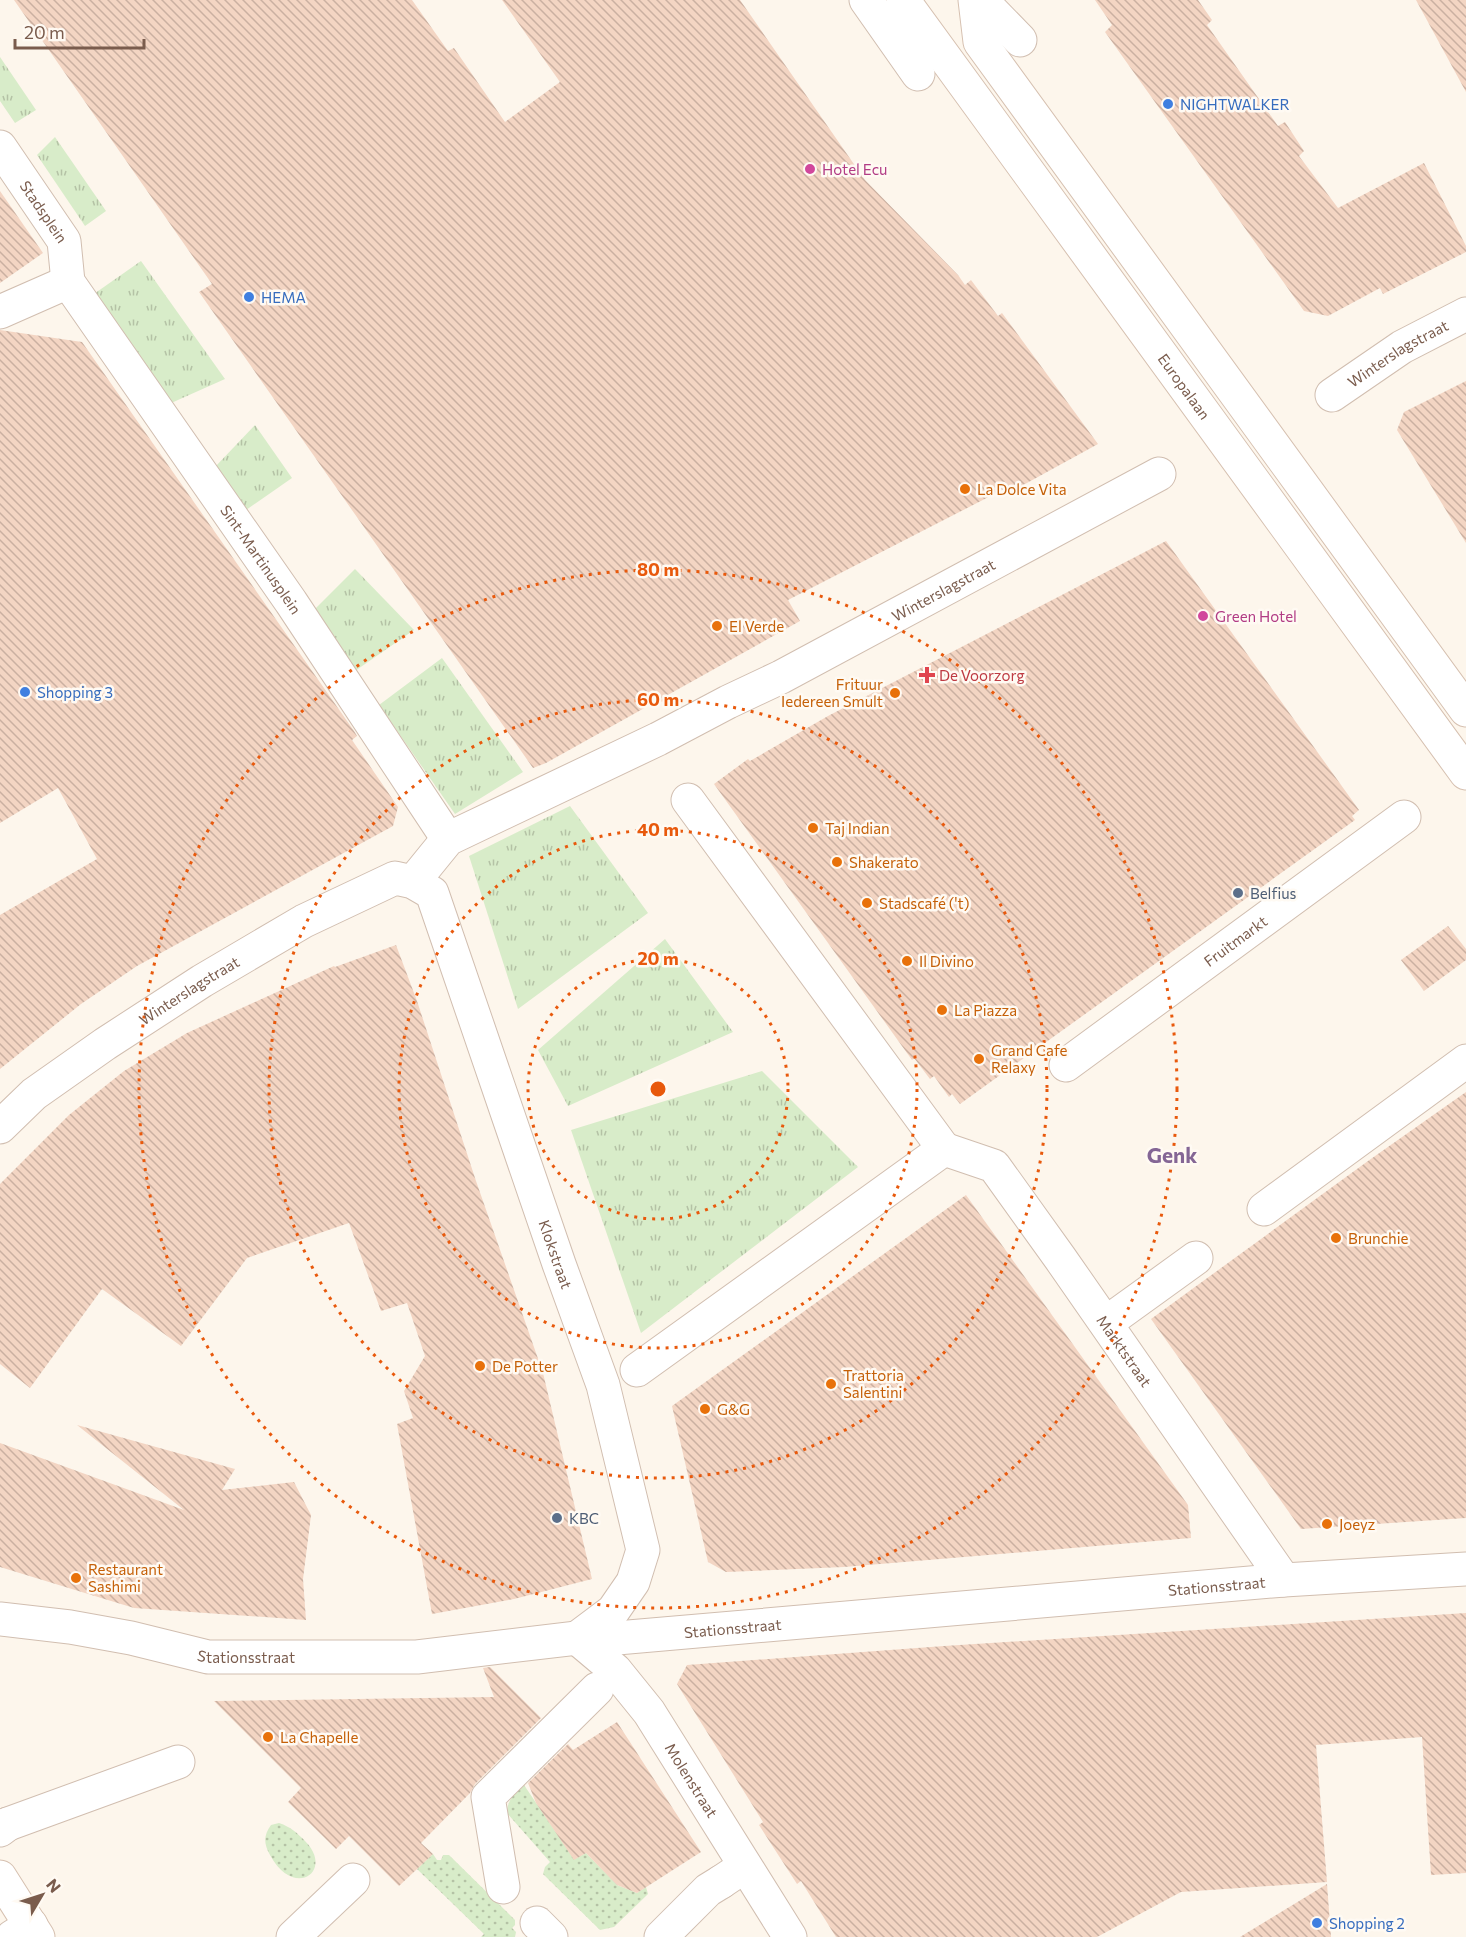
<svg xmlns="http://www.w3.org/2000/svg" width="1466" height="1937" viewBox="0 0 1466 1937" font-family="Commissioner,sans-serif">
  <style>
    .grass { fill: url(#grass-dots) }
    .park { fill: url(#park-tufts) }
    .building { fill: url(#building-back-hatch) }
    .lines { fill: none; stroke-linecap: round; stroke-linejoin: round }
    .pedestrian-casing { stroke: #d1beb0; stroke-width: 35 }
    .minor-casing { stroke: #d1beb0; stroke-width: 35 }
    .secondary-casing { stroke: #d6c0b0; stroke-width: 35 }
    .pedestrian { stroke: #fff; stroke-width: 33 }
    .minor { stroke: #fff; stroke-width: 33 }
    .secondary { stroke: #fff; stroke-width: 33 }
    .ring { fill: none; stroke: #e8590c; stroke-width: 3; stroke-dasharray: 3 6 }
    .shop-dot { fill: #3f7fe0; stroke: #fffaf3; stroke-width: 2 }
    .hotel-dot { fill: #d1479c; stroke: #fffaf3; stroke-width: 2 }
    .food-dot { fill: #e8710a; stroke: #fffaf3; stroke-width: 2 }
    .health-dot { fill: #e0444e; stroke: #fffaf3; stroke-width: 2 }
    .service-dot { fill: #5c6f8a; stroke: #fffaf3; stroke-width: 2 }
    .labels { text-anchor: middle; dominant-baseline: central; stroke-width: 5; stroke-linejoin: round; paint-order: stroke }
    .shop-label { font-size: 15px; fill: #366cbe; stroke: #fffaf3; text-anchor: start }
    .hotel-label { font-size: 15px; fill: #b23c85; stroke: #fffaf3; text-anchor: start }
    .street-label { font-size: 15px; fill: #7a5c4d; stroke: #fffaf3 }
    .food-label { font-size: 15px; fill: #c56008; stroke: #fffaf3; text-anchor: start }
    .health-label { font-size: 15px; fill: #be3a42; stroke: #fffaf3; text-anchor: start }
    .service-label { font-size: 15px; fill: #4e5e75; stroke: #fffaf3; text-anchor: start }
    .district-label { font-size: 21px; font-weight: bold; fill: #846695; stroke: #fffaf3 }
    .centre { fill: #e8590c; stroke: #fffaf3; stroke-width: 3 }
    .ring-label { font-size: 18px; text-anchor: middle; font-weight: bold; fill: #e8590c; stroke: #fffaf3; stroke-width: 5; stroke-linejoin: round; paint-order: stroke }
  </style>
  <defs>
    <pattern id="grass-dots" width="8" height="8" patternUnits="userSpaceOnUse" patternTransform="scale(1.5)"><rect width="8" height="8" fill="#d8ecc9"/><path d="M2 2h.1M6 6h.1" fill="none" stroke="#b4c2a5" stroke-width="1.8" stroke-linecap="round"/></pattern>
    <pattern id="park-tufts" width="24" height="20" patternUnits="userSpaceOnUse" patternTransform="scale(1.5)"><rect width="24" height="20" fill="#d8ecc9"/><path d="M3 7l-1-3M5 7V3M7 7l1-3M15 17l-1-3M17 17v-4M19 17l1-3" fill="none" stroke="#b4c2a5"/></pattern>
    <pattern id="building-back-hatch" width="6" height="6" patternUnits="userSpaceOnUse" patternTransform="scale(1.5)"><rect width="6" height="6" fill="#f3d5c3"/><path d="M-1 5l2 2M0 0l6 6M5-1l2 2" fill="none" stroke="#cab0a1"/></pattern>
  </defs>
  <rect width="100%" height="100%" fill="#fdf6ec"/>
  <!-- grass -->
  <g class="grass">
    <path d="M524 1785 574 1859 586 1853 617 1885 637 1893 646 1887 648 1894 614 1927 600 1930 543 1874 545 1867 550 1862 507 1813C507 1800 515 1793 524 1785Z"/>
    <path d="M279 1823C291 1827 297 1833 305 1841 335 1871 294 1900 270 1855 264 1844 263 1836 271 1825Z"/>
    <polygon points="433,1854 437,1860 441,1860 443,1855 449,1855 515,1920 515,1925 512,1928 516,1932 515,1937 481,1937 484,1934 417,1869"/>
  </g>
  <!-- park -->
  <g class="park">
    <polygon points="0,57 36,110 15,123 0,101"/>
    <polygon points="55,137 106,211 85,226 37,155"/>
    <polygon points="141,261 225,379 169,404 91,296"/>
    <polygon points="255,425 292,478 246,510 215,467"/>
    <polygon points="355,569 414,630 355,671 313,611"/>
    <polygon points="442,658 523,772 455,814 379,705"/>
    <polygon points="570,806 648,913 518,1009 469,856"/>
    <polygon points="665,939 733,1032 568,1106 538,1050"/>
    <polygon points="762,1071 858,1167 641,1333 571,1130"/>
  </g>
  <!-- building -->
  <g class="building">
    <polygon points="14,0 412,0 448,51 454,48 505,122 560,82 502,0 740,0 865,180 958,275 965,285 971,280 998,316 1002,313 1098,444 1014,490 1012,485 788,600 800,621 546,763 533,768 199,292 212,284"/>
    <polygon points="1095,0 1198,0 1212,20 1207,25 1278,126 1285,122 1304,151 1299,156 1338,208 1424,163 1466,246 1466,252 1383,294 1380,288 1328,316 1304,311 1105,32 1112,25"/>
    <polygon points="1416,0 1466,0 1466,92"/>
    <polygon points="0,191 43,253 0,283"/>
    <polygon points="0,330 82,342 354,731 357,736 352,740 398,807 393,826 137,966 81,1004 0,1069 0,915 97,859 58,788 0,823"/>
    <polygon points="1466,381 1466,543 1397,430 1404,412"/>
    <polygon points="1166,541 1359,810 1352,816 1355,820 960,1104 952,1094 949,1097 934,1076 930,1079 914,1058 912,1060 714,784 748,759 750,761 828,716"/>
    <polygon points="1448,926 1466,949 1466,960 1424,991 1401,960"/>
    <polygon points="396,945 417,1001 476,1181 543,1373 592,1579 514,1599 432,1614 397,1424 413,1418 404,1391 425,1356 407,1303 381,1311 349,1223 247,1258 181,1346 102,1289 30,1388 0,1364 0,1184 69,1115 124,1071 187,1033 334,966 335,967"/>
    <polygon points="1466,1092 1466,1518 1301,1529 1151,1319 1368,1161"/>
    <polygon points="966,1195 1188,1505 1191,1538 844,1567 726,1572 708,1562 672,1406"/>
    <polygon points="77,1425 235,1469 222,1490 294,1482 311,1515 303,1579 306,1620 134,1608 0,1567 0,1443 184,1510"/>
    <polygon points="1466,1613 1466,1873 1431,1875 1422,1737 1316,1745 1327,1882 1181,1892 1097,1937 836,1937 801,1881 797,1884 759,1825 763,1822 677,1684 687,1665 944,1646"/>
    <polygon points="490,1667 541,1718 475,1784 470,1793 421,1843 433,1854 399,1886 349,1836 336,1849 288,1802 301,1788 214,1701 494,1697 483,1668"/>
    <polygon points="617,1722 701,1852 637,1893 617,1885 586,1853 574,1860 536,1803 528,1783 568,1744 573,1750"/>
    <polygon points="1327,1884 1331,1937 1240,1937"/>
  </g>
  <g class="lines">
    <!-- pedestrian casing -->
    <g class="pedestrian-casing">
      <g id="pedestrian">
        <path id="s1" d="M0 147 64 241 68 282"/>
        <path id="s2" d="M68 282 291 602 448 839"/>
        <polyline points="0,312 68,282"/>
        <polyline points="688,800 944,1149"/>
        <path id="s3" d="M413 882 448 839 658 739 728 702 781 677 1159 474"/>
        <path id="s4" d="M1066 1065 1404 817"/>
        <path id="s5" d="M944 1149 994 1166 1060 1258 1284 1580"/>
        <polyline points="1264,1209 1466,1061"/>
        <polyline points="1106,1323 1196,1258"/>
        <polyline points="637,1370 944,1149"/>
        <path id="s6" d="M617 1638 1284 1580 1466 1569"/>
        <polyline points="8,1824 178,1762"/>
        <polyline points="503,1887 488,1797 597,1689"/>
        <polyline points="537,1923 551,1937"/>
        <polyline points="293,1937 353,1880"/>
        <polyline points="661,1937 708,1890 721,1882"/>
      </g>
    </g>
    <!-- minor casing -->
    <g class="minor-casing">
      <g id="minor">
        <polyline points="866,0 918,74"/>
        <polyline points="981,0 1020,40"/>
        <path id="s7" d="M1332 395 1402 347 1466 314"/>
        <path id="s8" d="M0 1127 34 1094 105 1044 202 981 304 921 395 878 413 882 432 893 559 1264 603 1385 643 1550 633 1582 613 1611 577 1638"/>
        <path id="s9" d="M0 1619 70 1627 131 1638 208 1657H417L577 1638H617"/>
        <path id="s10" d="M577 1638 615 1670 649 1712 790 1937"/>
        <polyline points="0,1830 8,1824"/>
        <polyline points="721,1882 745,1866"/>
        <polyline points="12,1937 31,1925"/>
      </g>
    </g>
    <!-- secondary casing -->
    <g class="secondary-casing">
      <g id="secondary">
        <path id="s11" d="M903 0 1466 773"/>
        <polyline points="975,0 980,42 1466,710"/>
        <polyline points="0,1877 38,1937"/>
      </g>
    </g>
    <!-- pedestrian -->
    <use href="#pedestrian" class="pedestrian"/>
    <!-- minor -->
    <use href="#minor" class="minor"/>
    <!-- secondary -->
    <use href="#secondary" class="secondary"/>
  </g>
  <!-- distance rings -->
  <g class="ring">
    <circle cx="658" cy="1089" r="130"/>
    <circle cx="658" cy="1089" r="259"/>
    <circle cx="658" cy="1089" r="389"/>
    <circle cx="658" cy="1089" r="519"/>
  </g>
  <!-- markers -->
  <g class="shop-dot">
    <circle cx="1168" cy="104" r="6"/>
    <circle cx="249" cy="297" r="6"/>
    <circle cx="25" cy="692" r="6"/>
    <circle cx="1317" cy="1923" r="6"/>
  </g>
  <g class="hotel-dot">
    <circle cx="810" cy="169" r="6"/>
    <circle cx="1203" cy="616" r="6"/>
  </g>
  <g class="food-dot">
    <circle cx="965" cy="489" r="6"/>
    <circle cx="717" cy="626" r="6"/>
    <circle cx="895" cy="693" r="6"/>
    <circle cx="813" cy="828" r="6"/>
    <circle cx="837" cy="862" r="6"/>
    <circle cx="867" cy="903" r="6"/>
    <circle cx="907" cy="961" r="6"/>
    <circle cx="942" cy="1010" r="6"/>
    <circle cx="979" cy="1059" r="6"/>
    <circle cx="1336" cy="1238" r="6"/>
    <circle cx="480" cy="1366" r="6"/>
    <circle cx="831" cy="1384" r="6"/>
    <circle cx="705" cy="1409" r="6"/>
    <circle cx="1327" cy="1524" r="6"/>
    <circle cx="76" cy="1578" r="6"/>
    <circle cx="268" cy="1737" r="6"/>
  </g>
  <path class="health-dot" d="M924 666h6v6h6v6h-6v6h-6v-6h-6v-6h6z"/>
  <g class="service-dot">
    <circle cx="1238" cy="893" r="6"/>
    <circle cx="557" cy="1518" r="6"/>
  </g>
  <g class="labels">
    <!-- shop labels -->
    <g class="shop-label">
      <text x="1180" y="104">NIGHTWALKER</text>
      <text x="261" y="297">HEMA</text>
      <text x="37" y="692">Shopping 3</text>
      <text x="1329" y="1923">Shopping 2</text>
    </g>
    <!-- hotel labels -->
    <g class="hotel-label">
      <text x="822" y="169">Hotel Ecu</text>
      <text x="1215" y="616">Green Hotel</text>
    </g>
    <!-- street labels -->
    <g class="street-label">
      <text stroke="none"><textPath href="#s1" startOffset="78">Stadsplein</textPath></text>
      <text stroke="none"><textPath href="#s7" startOffset="78">Winterslagstraat</textPath></text>
      <text stroke="none"><textPath href="#s11" startOffset="478">Europalaan</textPath></text>
      <text stroke="none"><textPath href="#s2" startOffset="338">Sint-Martinusplein</textPath></text>
      <text stroke="none"><textPath href="#s3" startOffset="610">Winterslagstraat</textPath></text>
      <text stroke="none"><textPath href="#s4" startOffset="210">Fruitmarkt</textPath></text>
      <text stroke="none"><textPath href="#s8" startOffset="234">Winterslagstraat</textPath></text>
      <text stroke="none"><textPath href="#s8" startOffset="891">Klokstraat</textPath></text>
      <text stroke="none"><textPath href="#s5" startOffset="279">Marktstraat</textPath></text>
      <text stroke="none"><textPath href="#s6" startOffset="602">Stationsstraat</textPath></text>
      <text stroke="none"><textPath href="#s6" startOffset="116">Stationsstraat</textPath></text>
      <text stroke="none"><textPath href="#s9" startOffset="250">Stationsstraat</textPath></text>
      <text stroke="none"><textPath href="#s10" startOffset="184">Molenstraat</textPath></text>
    </g>
    <!-- food labels -->
    <g class="food-label">
      <text x="977" y="489">La Dolce Vita</text>
      <text x="729" y="626">El Verde</text>
      <text x="883" y="684" text-anchor="end">Frituur<tspan x="883" dy="17">Iedereen Smult</tspan></text>
      <text x="825" y="828">Taj Indian</text>
      <text x="849" y="862">Shakerato</text>
      <text x="879" y="903">Stadscafé ('t)</text>
      <text x="919" y="961">Il Divino</text>
      <text x="954" y="1010">La Piazza</text>
      <text x="991" y="1050">Grand Cafe<tspan x="991" dy="17">Relaxy</tspan></text>
      <text x="1348" y="1238">Brunchie</text>
      <text x="492" y="1366">De Potter</text>
      <text x="843" y="1375">Trattoria<tspan x="843" dy="17">Salentini</tspan></text>
      <text x="717" y="1409">G&amp;G</text>
      <text x="1339" y="1524">Joeyz</text>
      <text x="88" y="1569">Restaurant<tspan x="88" dy="17">Sashimi</tspan></text>
      <text x="280" y="1737">La Chapelle</text>
    </g>
    <!-- health labels -->
    <g class="health-label">
      <text x="939" y="675">De Voorzorg</text>
    </g>
    <!-- service labels -->
    <g class="service-label">
      <text x="1250" y="893">Belfius</text>
      <text x="569" y="1518">KBC</text>
    </g>
    <!-- district labels -->
    <g class="district-label">
      <text x="1172" y="1154">Genk</text>
    </g>
  </g>
  <circle cx="658" cy="1089" r="9" class="centre"/>
  <g class="ring-label">
    <text x="658" y="576">80 m</text>
    <text x="658" y="706">60 m</text>
    <text x="658" y="836">40 m</text>
    <text x="658" y="965">20 m</text>
  </g>
  <!-- north arrow -->
  <g transform="translate(42 1895) rotate(51)" stroke="#fffaf3" stroke-width="4.5" paint-order="stroke">
  <path d="M0-4.5L10 22L0 15L-10 22Z" fill="#7a5c4d"/>
  <text y="-9" font-size="16" font-weight="bold" text-anchor="middle" fill="#7a5c4d">N</text>
  </g>
  <!-- scale -->
  <path d="M15 39v9h129v-9" fill="none" stroke="#7a5c4d" stroke-width="3"/>
  <text x="24" y="39" font-size="18" fill="#7a5c4d" stroke="#fffaf3" stroke-width="4.5" paint-order="stroke">20 m</text>
</svg>
